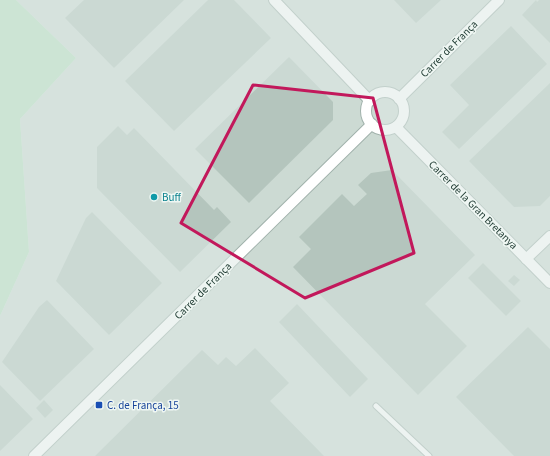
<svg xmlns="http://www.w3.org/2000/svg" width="550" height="456" viewBox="0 0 550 456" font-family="'Source Sans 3',sans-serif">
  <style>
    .built { fill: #ccdad3 }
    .green { fill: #b6ddbf }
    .building { fill: #b4c5bd }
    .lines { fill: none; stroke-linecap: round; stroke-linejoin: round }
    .service-casing { stroke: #a1b2ac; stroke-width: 7 }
    .minor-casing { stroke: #a1b2ac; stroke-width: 12 }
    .service { stroke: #fff; stroke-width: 5 }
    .minor { stroke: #fff; stroke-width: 10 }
    .marked { fill: none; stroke: #c2185b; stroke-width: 3; stroke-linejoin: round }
    .culture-dot { fill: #0f9aa8; stroke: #eff7f3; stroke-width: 1.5 }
    .transit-dot { fill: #1a4fb4; stroke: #eff7f3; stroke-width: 1.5 }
    .labels { text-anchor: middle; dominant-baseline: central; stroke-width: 3; stroke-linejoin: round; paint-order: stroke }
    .street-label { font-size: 11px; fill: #1f3a32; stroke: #eff7f3 }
    .culture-label { font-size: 11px; fill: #0d838f; stroke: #eff7f3; text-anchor: start }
    .transit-label { font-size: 11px; fill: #164399; stroke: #eff7f3; text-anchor: start }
  </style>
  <rect width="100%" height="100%" fill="#deeae5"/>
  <!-- built -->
  <polygon class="built" points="16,0 550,0 550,456 0,456 0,316 29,252 20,119 76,58"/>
  <!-- green -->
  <polygon class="green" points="0,0 16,0 76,58 20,119 29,252 0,316"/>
  <!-- building -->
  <g class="building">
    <polygon points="84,0 184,0 114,68 65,18"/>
    <polygon points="208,0 234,0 271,38 174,131 125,81"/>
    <polygon points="394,0 441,0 416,23"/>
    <polygon points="536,0 537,2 539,0 550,0 550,43 522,15"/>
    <polygon points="511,26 547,64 459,149 442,132 469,105 450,85"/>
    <polygon points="289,57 333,102 333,120 249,203 195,149"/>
    <polygon points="550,83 550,196 540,206 514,207 469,161"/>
    <polygon points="118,126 127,135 134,128 214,210 217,207 231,222 180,272 97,188 97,147"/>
    <polygon points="392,170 475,255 425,304 467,346 418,395 293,267 311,249 299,237 342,194 354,206 367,194 358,185 371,173"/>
    <polygon points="92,212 162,283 109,335 56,281 86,218"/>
    <polygon points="483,263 521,301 506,316 468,278"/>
    <polygon points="514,275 520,280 514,286 508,281"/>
    <polygon points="47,300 94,349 40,401 2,362 39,307"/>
    <polygon points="297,304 368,379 350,397 279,322"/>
    <polygon points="528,327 550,349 550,456 514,456 456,397"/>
    <polygon points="255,348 289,383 270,401 324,456 95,456 202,350 218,365 226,357 236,366"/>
    <polygon points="0,385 33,419 0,451"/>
    <polygon points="44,400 53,410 45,418 36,408"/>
  </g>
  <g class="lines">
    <!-- service casing -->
    <g class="service-casing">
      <polyline id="service" points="376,406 429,456"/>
    </g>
    <!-- minor casing -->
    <g class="minor-casing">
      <g id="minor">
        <polyline points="274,0 370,101"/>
        <circle cx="385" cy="111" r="19"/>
        <polyline points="399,99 499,0"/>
        <polyline points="396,127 550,283"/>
        <polyline points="526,259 550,236"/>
        <polyline points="34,456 372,124"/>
      </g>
    </g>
    <!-- service -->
    <use href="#service" class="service"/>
    <!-- minor -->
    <use href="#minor" class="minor"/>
  </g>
  <!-- marked area -->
  <path d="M0 0H550V456H0ZM253 85 373 98 414 253 305 298 181 223Z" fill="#deeae5" fill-opacity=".55" fill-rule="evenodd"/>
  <path class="marked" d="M253 85 373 98 414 253 305 298 181 223Z"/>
  <!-- markers -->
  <circle class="culture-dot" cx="154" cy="197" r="4"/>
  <rect class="transit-dot" x="95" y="401" width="8" height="8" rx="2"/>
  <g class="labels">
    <!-- street labels -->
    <g class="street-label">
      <text transform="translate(449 49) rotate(-45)">Carrer de França</text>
      <text transform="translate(473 205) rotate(45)">Carrer de la Gran Bretanya</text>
      <text transform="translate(203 291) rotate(-45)">Carrer de França</text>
    </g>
    <!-- culture labels -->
    <g class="culture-label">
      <text x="162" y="197">Buff</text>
    </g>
    <!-- transit labels -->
    <g class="transit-label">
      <text x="107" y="405">C. de França, 15</text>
    </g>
  </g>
</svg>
